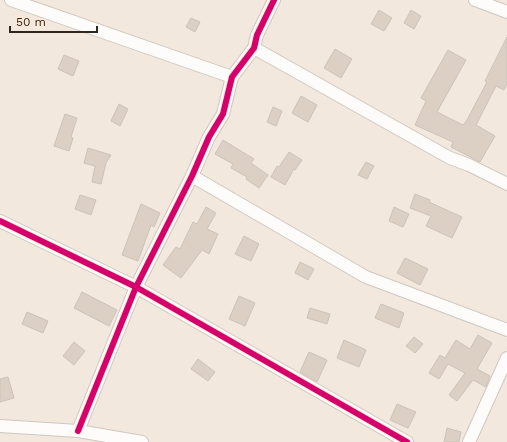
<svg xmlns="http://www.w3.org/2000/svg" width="507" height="442" viewBox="0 0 507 442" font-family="'Work Sans',sans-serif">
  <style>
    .building { fill: #dbd0c3; stroke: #cbc3ba }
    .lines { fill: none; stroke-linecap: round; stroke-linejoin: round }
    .minor-casing { stroke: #cfc7be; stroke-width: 14 }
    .minor { stroke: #fdfcfa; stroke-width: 12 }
    .cycleway-casing { stroke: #fbe9d5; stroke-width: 8 }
    .cycleway { stroke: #d6006c; stroke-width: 6 }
  </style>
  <rect width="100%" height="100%" fill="#f3e8dd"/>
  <!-- building -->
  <g class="building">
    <polygon points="379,10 392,18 384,31 371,24"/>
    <polygon points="411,10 421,16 414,29 404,23"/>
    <polygon points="191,18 200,22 195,32 186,27"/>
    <polygon points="507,37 507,84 504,90 496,86 476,125 495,136 480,162 451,147 453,142 415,125 426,101 421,98 448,50 466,60 437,112 463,125 467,120 487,82 485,81"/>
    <polygon points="335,49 352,59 341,78 324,68"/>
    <polygon points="64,55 79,61 73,76 58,69"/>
    <polygon points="301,96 317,105 308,122 292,113"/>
    <polygon points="119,104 128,109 120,126 111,121"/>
    <polygon points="273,107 282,111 276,126 267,122"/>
    <polygon points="65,114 77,118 71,137 73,138 69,151 54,146"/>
    <polygon points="223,140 254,159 251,163 268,175 259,188 246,179 247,177 231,168 233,164 215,154"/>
    <polygon points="88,148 111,155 106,163 101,184 92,182 95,166 84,163"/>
    <polygon points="289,152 302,160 295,170 294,169 285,185 271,177 277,166 279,167"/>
    <polygon points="366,162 374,166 367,179 358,175"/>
    <polygon points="415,194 430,200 429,202 462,217 452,238 426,226 431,216 410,208"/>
    <polygon points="80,195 96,200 91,215 75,209"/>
    <polygon points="141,204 160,213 154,227 151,225 138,261 122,255"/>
    <polygon points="206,207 216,213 207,229 218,234 209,254 202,250 181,278 163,265 176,247 180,249 193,222 197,224"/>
    <polygon points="394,207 409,214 403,227 389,221"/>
    <polygon points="244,236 259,244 251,261 235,254"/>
    <polygon points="405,258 428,269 420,285 397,273"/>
    <polygon points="300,262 314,269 308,280 295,273"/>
    <polygon points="82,292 117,310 109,326 74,308"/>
    <polygon points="239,296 255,303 245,326 229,319"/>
    <polygon points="381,304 404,313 399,328 375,318"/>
    <polygon points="310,308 330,314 327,324 307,318"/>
    <polygon points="27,312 48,321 43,333 22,324"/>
    <polygon points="478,335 492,343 477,369 490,376 486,387 473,380 457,401 449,395 465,373 448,364 439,379 429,373 440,355 445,358 456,340 470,349"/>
    <polygon points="414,337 423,344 415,353 406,346"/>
    <polygon points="344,340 366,350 359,367 337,358"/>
    <polygon points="74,342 85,351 74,365 63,356"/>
    <polygon points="309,352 327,360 317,382 300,372"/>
    <polygon points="198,359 215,372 208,381 191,369"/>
    <polygon points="8,377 14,398 0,402 0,379"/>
    <polygon points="397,404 416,412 408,428 390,420"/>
    <polygon points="447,428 461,432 459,442 444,442"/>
  </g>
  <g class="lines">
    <!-- minor casing -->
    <g class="minor-casing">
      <g id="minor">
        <polyline points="11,0 232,77"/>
        <polyline points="475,0 507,12"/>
        <polyline points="254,48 450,158 469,165 507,184"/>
        <polyline points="192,176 366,277 507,330"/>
        <polyline points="0,221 136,287 407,442"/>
        <polyline points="0,426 78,431 142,442"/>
        <polyline points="78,431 136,287 192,176 209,137 223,114 232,77 254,48 257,35 274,0"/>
        <polyline points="469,442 507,358"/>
      </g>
    </g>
    <!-- minor -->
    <use href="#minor" class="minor"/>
    <!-- cycleway casing -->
    <g class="cycleway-casing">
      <g id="cycleway">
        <polyline points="0,221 136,287 407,442"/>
        <polyline points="78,431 136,287 192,176 209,137 223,114 232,77 254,48 257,35 274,0"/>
      </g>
    </g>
    <!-- cycleway -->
    <use href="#cycleway" class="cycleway"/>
  </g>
  <!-- scale -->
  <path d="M10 26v6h87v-6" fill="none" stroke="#2e2720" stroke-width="2"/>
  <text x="16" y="26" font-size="12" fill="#2e2720" stroke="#fbe9d5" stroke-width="3" paint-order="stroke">50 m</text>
</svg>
